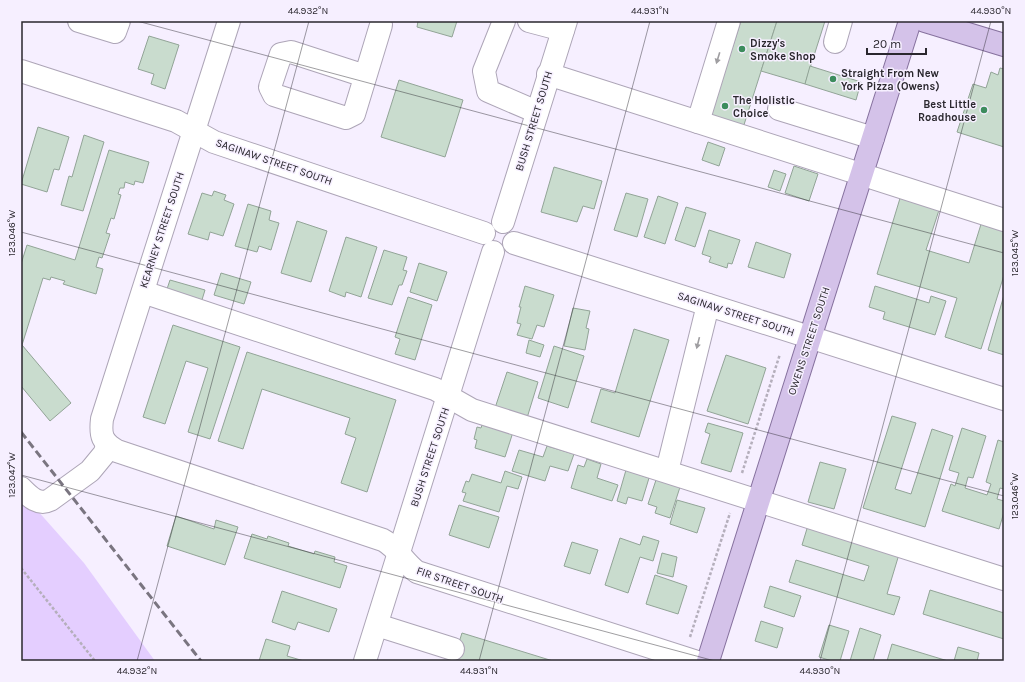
<svg xmlns="http://www.w3.org/2000/svg" width="1025" height="682" viewBox="0 0 1025 682" font-family="Karla,sans-serif">
  <style>
    .green { fill: #e4ceff }
    .building { fill: #c9dcce; stroke: #92a497 }
    .lines { fill: none; stroke-linecap: round; stroke-linejoin: round }
    .minor-casing { stroke: #ada5b7; stroke-width: 24 }
    .major-casing { stroke: #86719e; stroke-width: 24 }
    .path { stroke: #b5afbc; stroke-width: 2.5; stroke-dasharray: 3 2; stroke-linecap: butt }
    .minor { stroke: #fff; stroke-width: 22 }
    .major { stroke: #d4c2e9; stroke-width: 22 }
    .rail { stroke: #7a7580; stroke-width: 3; stroke-dasharray: 8 4; stroke-linecap: butt }
    .oneway { fill: #9f9ea1 }
    .ticks { fill: none; stroke: #2a272e; stroke-width: 1; stroke-opacity: 0.45 }
    .poi-dot { fill: #3c8c5d; stroke: #f6efff; stroke-width: 1.5 }
    .labels { text-anchor: middle; dominant-baseline: central; stroke-width: 3; stroke-linejoin: round; paint-order: stroke }
    .poi-label { font-size: 11px; font-weight: bold; fill: #2a272e; stroke: #f6efff; text-anchor: start }
    .street-label { font-size: 11px; fill: #2a272e; stroke: #f6efff }
    .neatline { fill: none; stroke: #2a272e; stroke-width: 1.5 }
    .ticks-label { font-size: 10px; text-anchor: middle; fill: #2a272e }
  </style>
  <rect width="100%" height="100%" fill="#f6efff"/>
  <!-- green -->
  <polygon class="green" points="21,492 84,563 155,661 21,661"/>
  <!-- building -->
  <g class="building">
    <polygon points="418,21 457,21 452,37 417,27"/>
    <polygon points="741,21 777,21 742,131 709,120"/>
    <polygon points="777,21 825,21 805,84 761,71"/>
    <polygon points="149,36 179,45 165,89 151,84 154,74 138,69"/>
    <polygon points="810,66 861,82 856,100 805,84"/>
    <polygon points="1000,68 1004,69 1004,147 957,132 973,84 986,88 991,72 998,75"/>
    <polygon points="399,80 463,100 445,157 381,137"/>
    <polygon points="38,127 69,137 59,170 54,169 47,192 21,184"/>
    <polygon points="84,135 104,142 83,211 61,205 69,176 72,177"/>
    <polygon points="708,142 725,148 719,166 702,160"/>
    <polygon points="109,150 149,162 143,183 135,181 134,185 125,182 124,188 120,188 118,194 121,195 114,219 111,218 106,233 110,234 102,258 99,257 96,267 103,269 96,294 63,284 65,281 51,277 50,280 43,278 22,345 71,403 50,421 21,386 21,264 27,245 75,260"/>
    <polygon points="794,166 818,174 809,201 785,193"/>
    <polygon points="554,167 602,181 594,209 583,206 577,222 541,212"/>
    <polygon points="774,170 786,174 780,191 768,187"/>
    <polygon points="214,191 226,195 224,200 234,204 223,236 210,232 208,240 188,234 202,193 212,196"/>
    <polygon points="626,193 648,199 637,237 614,230"/>
    <polygon points="901,195 940,207 926,250 969,263 982,221 1004,228 1004,275 981,349 945,337 957,298 877,274"/>
    <polygon points="658,196 678,203 665,244 644,237"/>
    <polygon points="248,204 271,211 269,220 279,223 271,250 259,246 257,252 235,246"/>
    <polygon points="686,207 706,213 695,247 675,240"/>
    <polygon points="297,221 327,231 311,282 281,273"/>
    <polygon points="709,230 740,240 732,264 728,263 727,268 709,262 711,257 702,254"/>
    <polygon points="346,237 377,247 361,297 346,292 345,297 329,291"/>
    <polygon points="756,242 791,254 784,278 748,267"/>
    <polygon points="384,250 407,257 403,270 407,271 402,285 399,285 392,305 368,298"/>
    <polygon points="419,263 447,272 437,301 410,292"/>
    <polygon points="221,273 251,282 244,304 214,295"/>
    <polygon points="170,280 205,290 201,303 166,292"/>
    <polygon points="525,286 554,295 544,327 537,325 532,339 517,335 521,324 517,323 521,307 519,307"/>
    <polygon points="875,286 929,303 931,296 946,301 935,335 883,319 885,312 869,307"/>
    <polygon points="1004,295 1004,355 988,350"/>
    <polygon points="408,297 432,305 415,360 395,354 400,339 395,337"/>
    <polygon points="573,308 590,311 586,328 589,329 585,350 564,346"/>
    <polygon points="173,325 240,347 210,439 188,432 208,368 186,361 165,424 143,417"/>
    <polygon points="634,329 669,340 639,437 591,422 601,389 615,393"/>
    <polygon points="529,340 544,345 540,357 526,353"/>
    <polygon points="554,346 584,356 568,408 538,398"/>
    <polygon points="247,352 396,400 367,492 341,483 356,438 345,434 350,418 262,389 243,449 218,441"/>
    <polygon points="726,355 766,368 748,424 707,411"/>
    <polygon points="507,372 538,382 527,418 495,408"/>
    <polygon points="892,416 916,423 895,489 911,494 932,429 953,436 925,527 863,508"/>
    <polygon points="484,419 514,429 505,457 475,448 477,440 474,439 477,427 481,428"/>
    <polygon points="708,423 743,433 731,472 701,463 710,434 705,432"/>
    <polygon points="962,428 986,436 973,478 968,477 965,488 987,495 991,484 986,482 998,440 1004,442 1004,489 1000,488 997,499 1004,501 1004,512 999,529 942,511 951,484 955,486 959,473 949,470"/>
    <polygon points="547,446 574,454 568,471 550,466 545,481 512,471 519,450 543,457"/>
    <polygon points="587,459 601,464 597,478 618,485 612,501 571,488 578,465 584,467"/>
    <polygon points="820,462 846,469 834,509 808,502"/>
    <polygon points="626,470 649,478 642,501 628,497 626,504 617,501"/>
    <polygon points="505,471 522,477 518,489 507,486 499,512 463,501 466,493 462,492 466,481 469,482 472,474 501,483"/>
    <polygon points="657,477 681,484 670,518 655,513 657,507 648,504"/>
    <polygon points="677,500 705,508 697,533 670,524"/>
    <polygon points="459,505 499,517 489,548 449,535"/>
    <polygon points="176,516 214,529 216,520 238,527 225,565 167,546"/>
    <polygon points="809,522 900,551 887,594 900,597 894,615 789,582 796,560 864,581 869,566 802,545"/>
    <polygon points="252,534 267,539 268,536 289,543 288,546 314,554 315,551 335,557 334,562 347,566 340,588 244,558"/>
    <polygon points="643,536 659,541 653,561 640,557 628,593 605,585 620,538 640,545"/>
    <polygon points="572,542 598,550 590,574 564,566"/>
    <polygon points="662,553 677,557 673,577 657,573"/>
    <polygon points="655,575 687,586 678,614 646,604"/>
    <polygon points="770,586 801,596 794,617 764,607"/>
    <polygon points="930,590 1004,613 1004,639 923,614"/>
    <polygon points="282,591 337,609 329,632 298,622 295,630 272,622"/>
    <polygon points="761,621 783,628 777,648 755,641"/>
    <polygon points="829,625 849,631 840,661 832,661 819,657"/>
    <polygon points="860,628 881,635 873,661 850,661"/>
    <polygon points="462,633 553,661 453,661"/>
    <polygon points="266,639 290,646 287,656 304,661 259,661"/>
    <polygon points="892,644 948,661 887,661"/>
    <polygon points="958,647 979,653 977,661 954,661"/>
  </g>
  <g class="lines">
    <!-- minor casing -->
    <g class="minor-casing">
      <g id="minor">
        <polyline points="79,21 115,32 119,21"/>
        <path d="M229 21 102 419C100 436 102 442 117 451L383 540C397 547 404 563 417 572L694 661"/>
        <polyline points="504,21 484,71 488,91 537,112"/>
        <polyline points="529,21 563,30"/>
        <polyline points="835,42 841,21"/>
        <polyline points="21,71 176,121 214,142 484,233"/>
        <polyline points="548,74 1004,220"/>
        <polyline points="365,76 291,52 281,54 270,87 274,95 346,118 354,114 381,25"/>
        <polyline points="779,109 873,138"/>
        <polyline points="698,122 729,21"/>
        <polyline points="503,222 566,21"/>
        <polyline points="514,243 1004,399"/>
        <polyline points="143,292 435,389 472,410 1004,579"/>
        <polyline points="667,471 708,305"/>
        <path d="M21 488C29 496 38 506 50 500L90 471 104 454 108 445"/>
        <polyline points="377,625 453,649"/>
        <polyline points="365,661 493,252"/>
      </g>
    </g>
    <!-- major casing -->
    <g class="major-casing">
      <g id="major">
        <polyline points="925,21 1004,45"/>
        <polyline points="708,661 910,21"/>
      </g>
    </g>
    <!-- path -->
    <g class="path">
      <polyline points="742,473 780,354"/>
      <polyline points="21,568 95,661"/>
      <polyline points="690,637 730,513"/>
    </g>
    <!-- minor -->
    <use href="#minor" class="minor"/>
    <!-- major -->
    <use href="#major" class="major"/>
    <!-- rail -->
    <polyline class="rail" points="21,432 201,661"/>
  </g>
  <!-- one-way arrows -->
  <defs><path id="oneway-solid" d="M-6-.8H1V-3.2L6.5 0L1 3.2V.8H-6Z"/></defs>
  <g class="oneway">
    <use href="#oneway-solid" transform="translate(718 58) rotate(107)"/>
    <use href="#oneway-solid" transform="translate(698 343) rotate(104)"/>
  </g>
  <!-- ticks -->
  <path class="ticks" d="M137 21 1004 253M21 232 1004 496M21 475 715 661M137 661 309 21M479 661 650 21M820 661 991 21"/>
  <!-- markers -->
  <g class="poi-dot">
    <circle cx="742" cy="49" r="4"/>
    <circle cx="833" cy="79" r="4"/>
    <circle cx="725" cy="106" r="4"/>
    <circle cx="984" cy="110" r="4"/>
  </g>
  <g class="labels">
    <!-- poi labels -->
    <g class="poi-label">
      <text x="750" y="43">Dizzy's<tspan x="750" dy="13">Smoke Shop</tspan></text>
      <text x="841" y="73">Straight From New<tspan x="841" dy="13">York Pizza (Owens)</tspan></text>
      <text x="733" y="100">The Holistic<tspan x="733" dy="13">Choice</tspan></text>
      <text x="976" y="104" text-anchor="end">Best Little<tspan x="976" dy="13">Roadhouse</tspan></text>
    </g>
    <!-- street labels -->
    <g class="street-label">
      <text transform="translate(534 121) rotate(-73)">BUSH STREET SOUTH</text>
      <text transform="translate(274 162) rotate(19)">SAGINAW STREET SOUTH</text>
      <text transform="translate(162 230) rotate(-72)">KEARNEY STREET SOUTH</text>
      <text transform="translate(736 314) rotate(18)">SAGINAW STREET SOUTH</text>
      <text transform="translate(809 341) rotate(-72)">OWENS STREET SOUTH</text>
      <text transform="translate(430 457) rotate(-72)">BUSH STREET SOUTH</text>
      <text transform="translate(460 585) rotate(19)">FIR STREET SOUTH</text>
    </g>
  </g>
  <!-- border -->
  <rect width="1025" height="682" fill="none" stroke="#f6efff" stroke-width="44"/>
  <!-- scale -->
  <path d="M867 48v6h59v-6" fill="none" stroke="#2a272e" stroke-width="2"/>
  <text x="873" y="48" font-size="12" fill="#2a272e" stroke="#f6efff" stroke-width="3" paint-order="stroke">20 m</text>
  <rect x="22" y="22" width="981" height="638" class="neatline"/>
  <g class="ticks-label">
    <text x="308" y="14">44.932°N</text>
    <text x="650" y="14">44.931°N</text>
    <text x="991" y="14">44.930°N</text>
    <text transform="translate(11 233) rotate(-90)" y="4">123.046°W</text>
    <text transform="translate(1014 253) rotate(-90)" y="4">123.045°W</text>
    <text transform="translate(11 475) rotate(-90)" y="4">123.047°W</text>
    <text transform="translate(1014 496) rotate(-90)" y="4">123.046°W</text>
    <text x="137" y="674">44.932°N</text>
    <text x="479" y="674">44.931°N</text>
    <text x="820" y="674">44.930°N</text>
  </g>
</svg>
